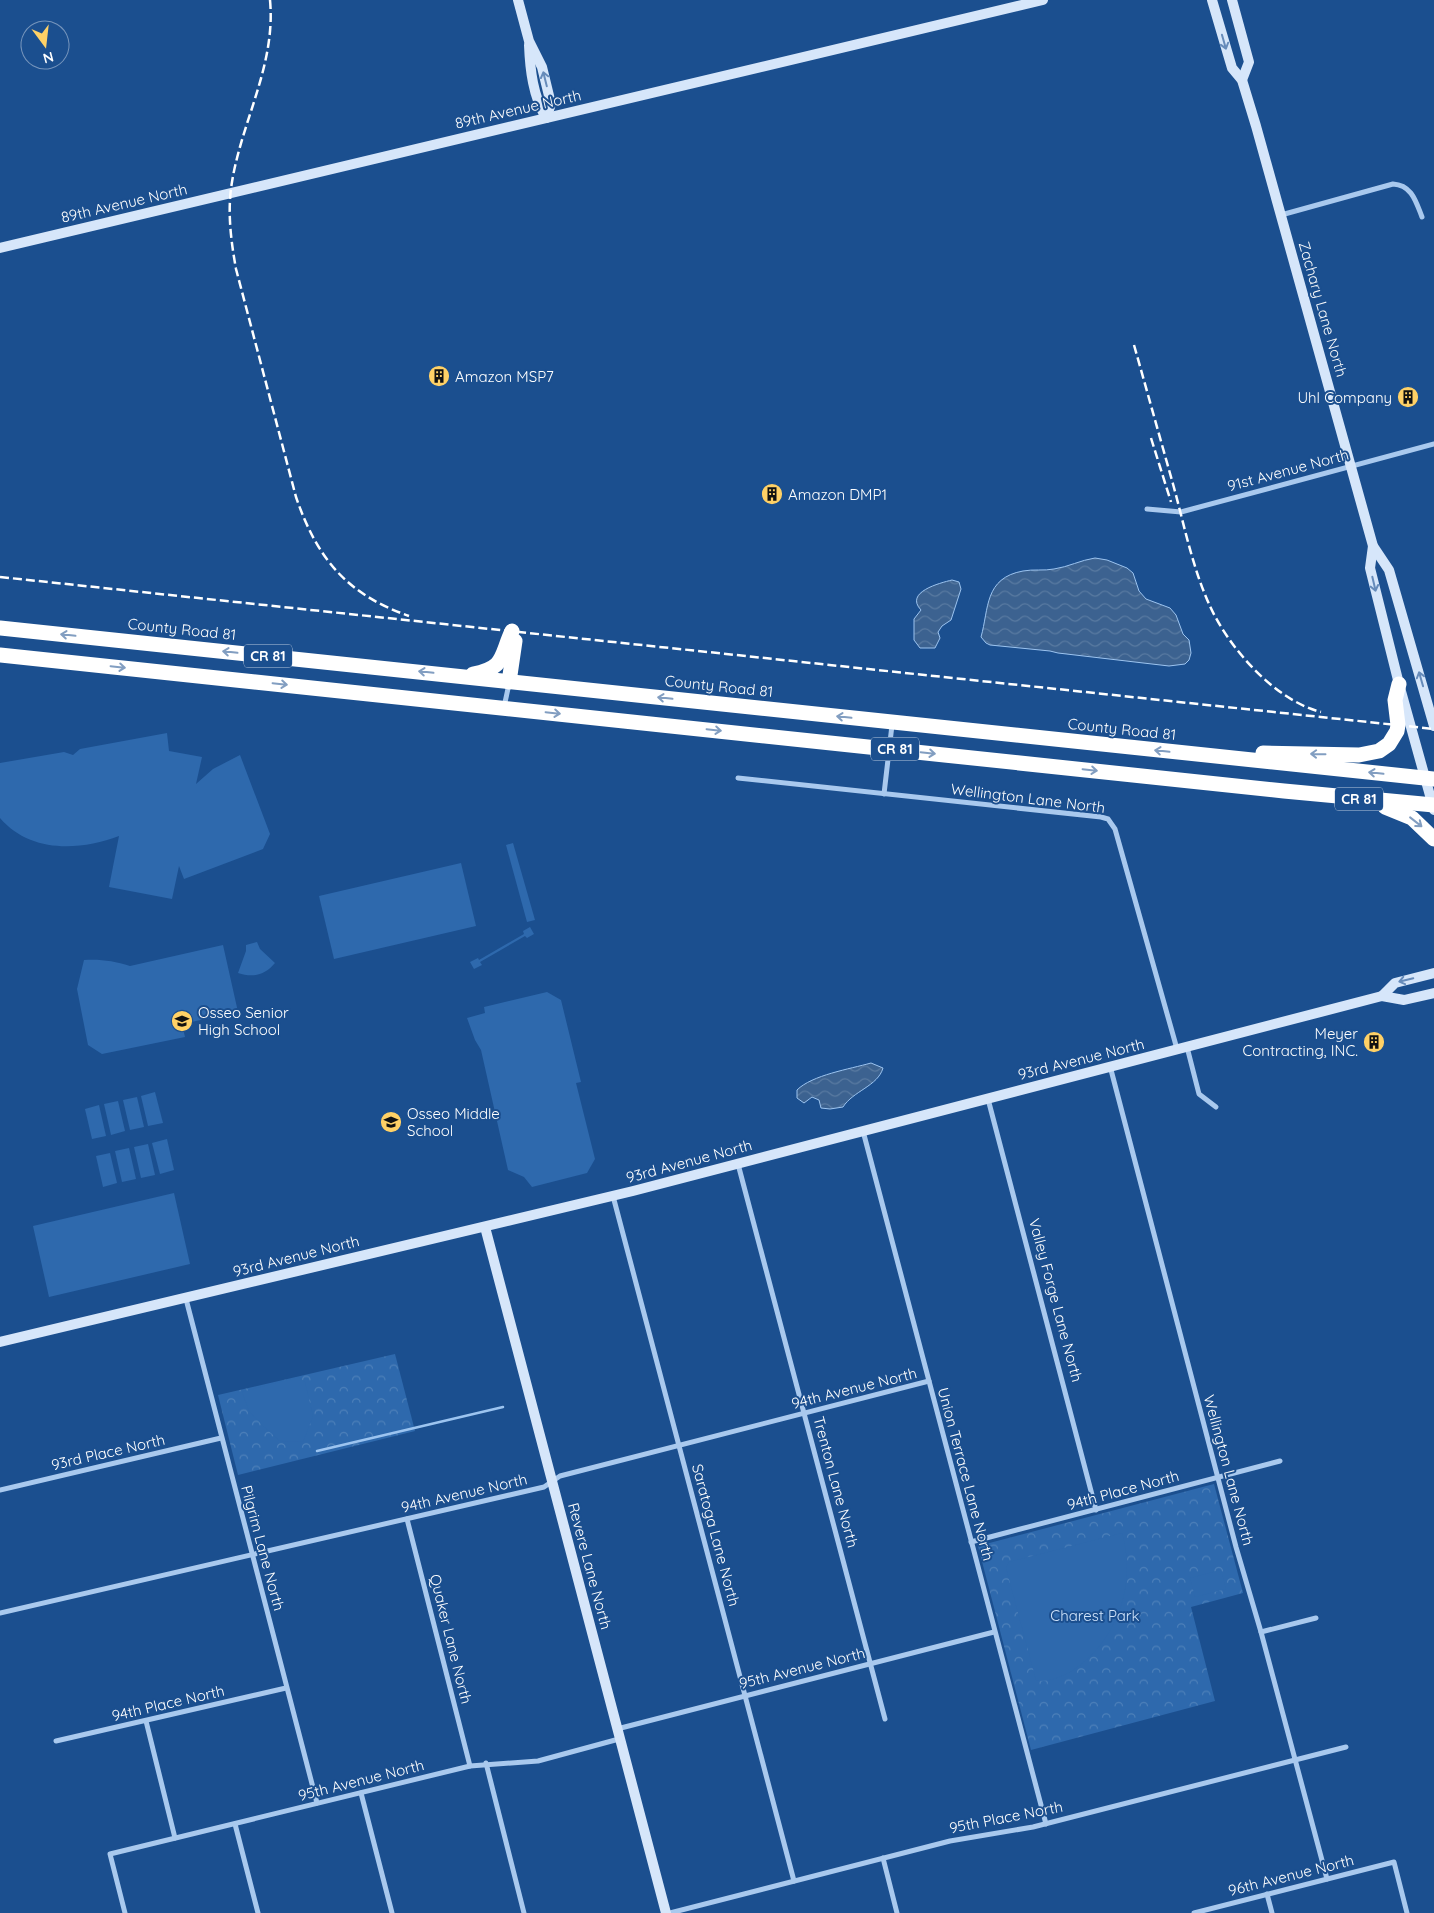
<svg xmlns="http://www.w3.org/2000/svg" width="1434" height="1913" viewBox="0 0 1434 1913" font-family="Quicksand,sans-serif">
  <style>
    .park { fill: url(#park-crowns) }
    .pitch { fill: #2e69ad }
    .water { fill: url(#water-waves); stroke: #9cc4f0 }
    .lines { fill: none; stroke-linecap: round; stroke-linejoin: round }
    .stream { stroke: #9cc4f0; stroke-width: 2.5 }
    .street { stroke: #a9c9ee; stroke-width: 5 }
    .secondary { stroke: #d6e6fa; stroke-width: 10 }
    .highway { stroke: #fff; stroke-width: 15 }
    .rail { stroke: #fff; stroke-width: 2.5; stroke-dasharray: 9 4; stroke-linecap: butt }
    .oneway { stroke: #668bba }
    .oneway2 { stroke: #829ec1 }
    .labels { text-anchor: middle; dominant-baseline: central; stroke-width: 4; stroke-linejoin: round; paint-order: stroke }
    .shield { fill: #1b4f8f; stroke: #bbcadd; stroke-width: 1 }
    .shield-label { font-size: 14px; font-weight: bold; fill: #fff }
    .street-label { font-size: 15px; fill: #fff; stroke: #1b4f8f }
    .poi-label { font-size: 15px; fill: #fff; stroke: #1b4f8f; text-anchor: start }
    .park-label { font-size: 15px; fill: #cfe3fa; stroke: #1b4f8f }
  </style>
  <defs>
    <pattern id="park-crowns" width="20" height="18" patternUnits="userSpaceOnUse" patternTransform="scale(1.25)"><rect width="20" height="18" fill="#2e69ad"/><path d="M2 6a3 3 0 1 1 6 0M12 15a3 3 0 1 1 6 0" fill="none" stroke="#4d80b9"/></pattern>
    <pattern id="water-waves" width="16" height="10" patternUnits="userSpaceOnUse" patternTransform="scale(1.25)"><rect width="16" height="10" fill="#3c6290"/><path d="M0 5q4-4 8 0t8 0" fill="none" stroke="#597aa1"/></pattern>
  </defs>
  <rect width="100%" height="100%" fill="#1b4f8f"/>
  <!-- park -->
  <g class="park">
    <polygon points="395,1354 415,1431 238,1475 218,1395"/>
    <polygon points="1214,1484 1243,1593 1191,1607 1215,1701 1031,1750 978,1546"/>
  </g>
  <!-- pitch -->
  <g class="pitch">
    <path d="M167 733 169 751 202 757 196 784 213 769 240 755 270 834 263 849 184 879 179 866 172 899 109 887 119 836C79 851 30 853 0 818V763L64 752 73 755 80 749Z"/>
    <polygon points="513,843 535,920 527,922 506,845"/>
    <polygon points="461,863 476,926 334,959 319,896"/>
    <polygon points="530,927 534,934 527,938 525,936 480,962 482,965 474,969 470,962 478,958 479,960 524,934 523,931"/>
    <path d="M257 942 260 949 275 963C265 975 253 978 238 973L246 951V945Z"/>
    <path d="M223 945 238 1012 182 1024 185 1037 102 1054 88 1045 77 989 84 960C101 959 114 961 130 966Z"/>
    <polygon points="547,992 561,1000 581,1082 576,1083 595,1159 587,1173 532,1187 524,1177 508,1170 481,1050 475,1040 467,1018 485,1013 484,1007"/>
    <polygon points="155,1092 163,1123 148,1126 141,1096"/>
    <polygon points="137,1097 144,1127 130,1130 123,1100"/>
    <polygon points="118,1101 125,1131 111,1135 104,1104"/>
    <polygon points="99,1105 106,1136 92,1139 85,1109"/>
    <polygon points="167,1139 174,1170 160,1174 152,1143"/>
    <polygon points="148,1144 155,1175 141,1178 134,1147"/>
    <polygon points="129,1148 136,1179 122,1182 115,1151"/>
    <polygon points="110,1153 117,1183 103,1187 96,1156"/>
    <polygon points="174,1193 190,1264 49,1297 33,1226"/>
    <polygon points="298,1377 305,1382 313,1416 303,1442 280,1441 264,1427 249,1411 242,1392"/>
    <path d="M1122 1533C1137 1585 1117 1641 1072 1671 1061 1677 1047 1683 1036 1680L1006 1568 1009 1562Z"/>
    <polygon points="1221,1570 1226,1589 1195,1597 1190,1578"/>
  </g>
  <!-- water -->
  <g class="water">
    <path d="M1095 558 1107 560 1127 568 1133 573 1139 591 1146 599 1170 608 1176 615 1183 634 1189 640 1191 653 1189 660 1185 664 1169 666 1058 653 1050 651 990 645 986 643 981 637C989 609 984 578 1023 571 1033 569 1044 571 1054 569 1068 567 1081 560 1095 558Z"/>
    <path d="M952 580 959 582 961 589 951 620 942 626 938 632 940 638 935 648H920L914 640V619L921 610C904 592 940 583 952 580Z"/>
    <path d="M871 1063 883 1068C878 1086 853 1091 843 1107L830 1109 821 1108 819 1100 812 1097 804 1103 797 1098V1090C812 1075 850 1069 871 1063Z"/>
  </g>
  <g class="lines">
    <!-- stream -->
    <polyline class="stream" points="317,1451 503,1407"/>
    <!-- street -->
    <g class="street">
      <path d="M1281 215 1393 184C1412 185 1416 202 1422 217"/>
      <polyline points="1147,509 1181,512 1434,444"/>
      <polyline points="504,707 509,684"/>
      <polyline points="738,778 1101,817 1108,819 1115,829 1177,1049"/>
      <polyline points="884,794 892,725"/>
      <polyline points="1187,1047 1199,1094 1216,1107"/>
      <polyline points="1110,1066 1236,1547 1261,1632 1327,1879"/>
      <polyline points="988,1099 1096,1510"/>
      <polyline points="863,1131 1046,1824"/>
      <polyline points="738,1164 885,1719"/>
      <polyline points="613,1196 794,1881"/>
      <polyline points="186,1299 317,1803"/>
      <polyline points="0,1490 221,1438"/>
      <polyline points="407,1519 470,1766"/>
      <polyline points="971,1542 1280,1461"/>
      <polyline points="0,1613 544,1487 560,1476 929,1381"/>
      <polyline points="1261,1632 1316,1618"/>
      <polyline points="146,1721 175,1838"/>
      <polyline points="617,1729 994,1632"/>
      <polyline points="56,1741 286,1688"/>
      <polyline points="486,1763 524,1913"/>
      <polyline points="361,1793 392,1913"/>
      <polyline points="235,1824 258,1913"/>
      <polyline points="883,1858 897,1913"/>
      <polyline points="1267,1894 1272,1913"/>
      <polyline points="125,1913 110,1854 470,1766 538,1761 619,1739"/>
      <polyline points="670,1913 950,1841 1033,1827 1346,1747"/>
      <polyline points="1194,1913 1394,1862 1407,1913"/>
    </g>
    <!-- secondary -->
    <g class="secondary">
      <polyline points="518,0 529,41 542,67 551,104 546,118"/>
      <polyline points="1212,0 1232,68 1242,80 1256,126 1373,546 1389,570 1434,726"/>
      <polyline points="1232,0 1249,62 1242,80"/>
      <path d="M529 45C530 70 533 96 546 118"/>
      <polyline points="0,248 1043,0"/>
      <polyline points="1373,546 1370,568 1399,684 1434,810"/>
      <polyline points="1382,996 1395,983 1434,973"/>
      <polyline points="485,1227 666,1913"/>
      <polyline points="0,1342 633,1191 1382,996 1404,1000 1434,993"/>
    </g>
    <!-- highway -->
    <g class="highway">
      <polyline points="0,628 1434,779"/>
      <polyline points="0,655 1284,791 1434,805"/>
      <path d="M473 674C505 668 500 657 512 631"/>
      <polyline points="509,682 515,641"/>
      <polyline points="1263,753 1359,755 1379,751 1389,744 1397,731 1398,725 1395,700 1399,684"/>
      <polyline points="1385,807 1412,818 1434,839"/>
    </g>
    <!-- rail -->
    <g class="rail">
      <path d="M270 0C276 65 242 120 232 182 227 211 231 241 236 269L296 497C317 558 346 594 409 616"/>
      <path d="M1134 345C1147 391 1160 438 1173 484 1184 524 1192 566 1209 604 1228 647 1274 700 1321 712"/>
      <polyline points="1151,438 1171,502"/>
      <polyline points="0,577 1434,729"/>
    </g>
  </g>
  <!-- one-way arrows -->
  <defs><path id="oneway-shaft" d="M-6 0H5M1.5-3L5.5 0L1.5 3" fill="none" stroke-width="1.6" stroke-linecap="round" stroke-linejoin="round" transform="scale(1.25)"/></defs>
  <g class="oneway">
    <use href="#oneway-shaft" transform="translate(1224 42) rotate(74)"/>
    <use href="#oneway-shaft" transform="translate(545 79) rotate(-104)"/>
    <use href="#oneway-shaft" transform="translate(1374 584) rotate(77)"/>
    <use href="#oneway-shaft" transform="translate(1421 679) rotate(-106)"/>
    <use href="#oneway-shaft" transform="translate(1406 980) rotate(166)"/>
  </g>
  <g class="oneway2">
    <use href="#oneway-shaft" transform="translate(68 635) rotate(-174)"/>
    <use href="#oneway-shaft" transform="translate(230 652) rotate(-174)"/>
    <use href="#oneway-shaft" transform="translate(118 667) rotate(6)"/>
    <use href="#oneway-shaft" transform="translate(426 672) rotate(-174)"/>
    <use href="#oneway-shaft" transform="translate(280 684) rotate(6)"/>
    <use href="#oneway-shaft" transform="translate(665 698) rotate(-174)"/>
    <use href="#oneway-shaft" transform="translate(553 713) rotate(6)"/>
    <use href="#oneway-shaft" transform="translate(844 717) rotate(-174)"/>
    <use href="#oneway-shaft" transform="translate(714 730) rotate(6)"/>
    <use href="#oneway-shaft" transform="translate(1162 751) rotate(-174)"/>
    <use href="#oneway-shaft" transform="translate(928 753) rotate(6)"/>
    <use href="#oneway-shaft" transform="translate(1318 754) rotate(-179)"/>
    <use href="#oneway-shaft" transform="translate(1090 770) rotate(6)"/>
    <use href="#oneway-shaft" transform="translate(1376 773) rotate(-174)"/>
    <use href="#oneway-shaft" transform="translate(1416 822) rotate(38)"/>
  </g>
  <!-- icons -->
  <defs>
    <g id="building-disc" transform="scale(1.125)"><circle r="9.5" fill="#ffd166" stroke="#1b4f8f"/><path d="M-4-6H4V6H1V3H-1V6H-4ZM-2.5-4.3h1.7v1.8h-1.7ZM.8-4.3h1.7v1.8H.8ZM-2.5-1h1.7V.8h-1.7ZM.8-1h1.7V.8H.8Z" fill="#111"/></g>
    <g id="school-disc" transform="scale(1.125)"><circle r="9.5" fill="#ffd166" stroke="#1b4f8f"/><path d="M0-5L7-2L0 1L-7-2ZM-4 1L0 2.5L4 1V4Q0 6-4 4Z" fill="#111"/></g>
  </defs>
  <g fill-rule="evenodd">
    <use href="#building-disc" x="439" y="376"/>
    <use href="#building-disc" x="1408" y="397"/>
    <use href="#building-disc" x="772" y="494"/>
    <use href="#school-disc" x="182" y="1021"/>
    <use href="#building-disc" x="1374" y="1042"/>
    <use href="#school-disc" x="391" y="1122"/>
  </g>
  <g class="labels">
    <!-- shield labels -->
    <g class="shield">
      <rect x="244" y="644.5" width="48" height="23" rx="4"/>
      <rect x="871" y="737.5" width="48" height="23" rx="4"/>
      <rect x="1335" y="787.5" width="48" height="23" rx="4"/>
    </g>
    <g class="shield-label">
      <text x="268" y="656">CR 81</text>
      <text x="895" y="749">CR 81</text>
      <text x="1359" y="799">CR 81</text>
    </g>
    <!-- street labels -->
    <g class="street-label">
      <text transform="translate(518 109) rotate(-13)">89th Avenue North</text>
      <text transform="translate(124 203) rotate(-13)">89th Avenue North</text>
      <text transform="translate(1323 309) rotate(74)">Zachary Lane North</text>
      <text transform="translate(1288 470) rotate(-15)">91st Avenue North</text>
      <text transform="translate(182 629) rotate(6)">County Road 81</text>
      <text transform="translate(719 686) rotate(6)">County Road 81</text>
      <text transform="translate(1122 729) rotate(6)">County Road 81</text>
      <text transform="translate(1028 798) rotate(7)">Wellington Lane North</text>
      <text transform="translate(1081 1059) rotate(-14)">93rd Avenue North</text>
      <text transform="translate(689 1161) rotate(-15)">93rd Avenue North</text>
      <text transform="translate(296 1256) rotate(-14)">93rd Avenue North</text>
      <text transform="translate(1056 1300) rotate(75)">Valley Forge Lane North</text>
      <text transform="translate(854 1388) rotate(-14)">94th Avenue North</text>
      <text transform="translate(108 1452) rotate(-13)">93rd Place North</text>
      <text transform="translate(1229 1470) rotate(75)">Wellington Lane North</text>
      <text transform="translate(966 1474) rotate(75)">Union Terrace Lane North</text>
      <text transform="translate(836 1482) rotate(75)">Trenton Lane North</text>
      <text transform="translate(1123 1490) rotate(-15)">94th Place North</text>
      <text transform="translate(464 1493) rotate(-13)">94th Avenue North</text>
      <text transform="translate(716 1535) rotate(75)">Saratoga Lane North</text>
      <text transform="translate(263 1548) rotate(75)">Pilgrim Lane North</text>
      <text transform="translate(590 1566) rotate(75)">Revere Lane North</text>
      <text transform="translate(451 1639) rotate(76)">Quaker Lane North</text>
      <text transform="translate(802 1668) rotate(-14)">95th Avenue North</text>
      <text transform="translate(168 1703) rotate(-13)">94th Place North</text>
      <text transform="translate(361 1780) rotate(-14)">95th Avenue North</text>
      <text transform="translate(1006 1817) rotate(-11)">95th Place North</text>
      <text transform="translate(1291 1875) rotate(-14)">96th Avenue North</text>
    </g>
    <!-- poi labels -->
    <g class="poi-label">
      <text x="455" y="376">Amazon MSP7</text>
      <text x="1392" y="397" text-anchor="end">Uhl Company</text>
      <text x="788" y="494">Amazon DMP1</text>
      <text x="198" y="1012">Osseo Senior<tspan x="198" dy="17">High School</tspan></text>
      <text x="1358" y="1033" text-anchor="end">Meyer<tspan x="1358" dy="17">Contracting, INC.</tspan></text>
      <text x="407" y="1113">Osseo Middle<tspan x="407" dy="17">School</tspan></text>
    </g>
    <!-- park labels -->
    <g class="park-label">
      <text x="1095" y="1615">Charest Park</text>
    </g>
  </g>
  <!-- north arrow -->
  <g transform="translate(45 45) rotate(165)"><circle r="24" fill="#1b4f8f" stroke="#7695bc"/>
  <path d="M0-4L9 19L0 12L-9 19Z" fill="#ffd166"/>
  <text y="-8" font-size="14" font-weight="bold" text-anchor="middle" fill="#ffffff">N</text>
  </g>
</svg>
